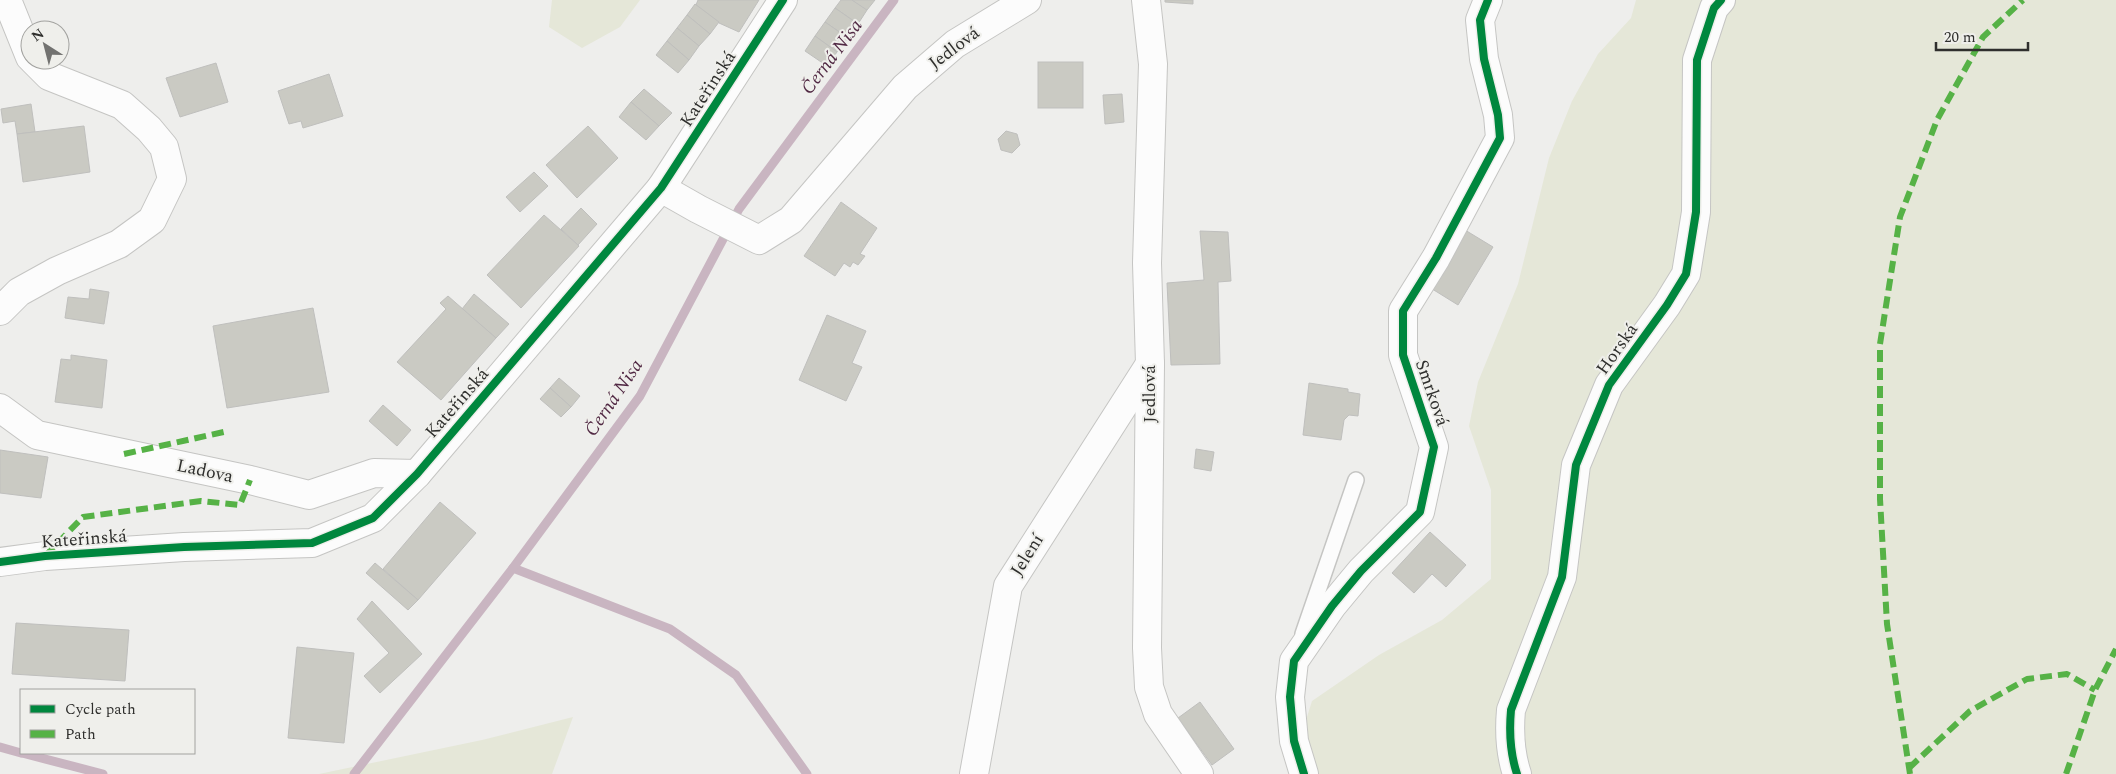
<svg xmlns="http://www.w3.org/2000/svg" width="2116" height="774" viewBox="0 0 2116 774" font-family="Spectral,serif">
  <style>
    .green { fill: #e5e7d8 }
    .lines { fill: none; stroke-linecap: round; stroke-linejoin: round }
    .stream { stroke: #c9b5c1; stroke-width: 9 }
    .building { fill: #cacac3; stroke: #bfbfbd }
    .lane-casing { stroke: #c5c5c3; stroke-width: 18 }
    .street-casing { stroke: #c5c5c3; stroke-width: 30 }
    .secondary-casing { stroke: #c5c5c3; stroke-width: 30 }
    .lane { stroke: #fcfcfc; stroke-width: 15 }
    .street { stroke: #fcfcfc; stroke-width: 28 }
    .secondary { stroke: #fcfcfc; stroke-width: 28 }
    .quiet { stroke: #56b246; stroke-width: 6; stroke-dasharray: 12 6; stroke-linecap: butt }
    .cycleway-casing { stroke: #efefeb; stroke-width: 11 }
    .cycleway { stroke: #00873e; stroke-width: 8 }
    .labels { text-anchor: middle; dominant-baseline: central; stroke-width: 4; stroke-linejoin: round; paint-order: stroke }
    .street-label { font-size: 18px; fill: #2f2f2d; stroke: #efefeb }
    .water-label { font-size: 19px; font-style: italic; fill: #512944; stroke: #efefeb }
  </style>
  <rect width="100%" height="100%" fill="#eeeeec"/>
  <!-- green -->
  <g class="green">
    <polygon points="552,0 640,0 620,27 582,48 549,27"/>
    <polygon points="1636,0 2116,0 2116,774 1289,774 1312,701 1379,655 1442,620 1491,579 1491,490 1469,426 1478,382 1518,284 1549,158 1572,101 1598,54 1631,18"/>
    <polygon points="573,717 552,774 319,774 482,740"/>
  </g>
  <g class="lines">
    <!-- stream -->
    <g class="stream">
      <polyline points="513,568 670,629 736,675 807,774"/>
      <polyline points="0,747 21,753"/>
      <polyline points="22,753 103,774"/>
      <polyline points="354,774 513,568 640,396 739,209 894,0"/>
    </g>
  </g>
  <!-- building -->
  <g class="building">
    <polygon points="698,0 759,0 739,32 719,23 696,5"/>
    <polygon points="841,0 852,0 867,10 858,24 835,8"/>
    <polygon points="852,0 875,0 867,10"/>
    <polygon points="1165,0 1193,0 1193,4 1165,2"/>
    <polygon points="695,4 719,22 710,34 687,15"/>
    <polygon points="835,8 858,24 848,38 825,22"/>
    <polygon points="687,15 710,34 699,46 677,28"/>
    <polygon points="825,22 848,38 837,52 815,36"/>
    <polygon points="677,28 699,46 689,60 667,41"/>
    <polygon points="815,36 837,52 827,66 805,51"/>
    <polygon points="667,41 689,60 678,73 656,55"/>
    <rect x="1038" y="62" width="45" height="46"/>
    <polygon points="216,63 228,102 180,117 166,78"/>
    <polygon points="329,74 343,116 303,128 301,121 289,124 278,91"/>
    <polygon points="644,89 672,113 659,126 631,102"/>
    <polygon points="1122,94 1124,122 1105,124 1103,95"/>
    <polygon points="631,102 659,126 646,140 619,117"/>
    <polygon points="31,104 35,132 17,134 15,121 3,123 1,109"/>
    <polygon points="84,126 90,172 23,182 17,134"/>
    <polygon points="588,126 618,158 577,198 546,165"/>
    <polygon points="1006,131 1017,134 1020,145 1012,153 1001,150 998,139"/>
    <polygon points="534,172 548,186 520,212 506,197"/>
    <polygon points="841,202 877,228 860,254 865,256 858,265 853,262 850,267 844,263 835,276 804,256"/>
    <polygon points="581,208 597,224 578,245 561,229"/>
    <polygon points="544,215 579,246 521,308 487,275"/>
    <polygon points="1465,230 1493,247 1458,305 1429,287"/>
    <polygon points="1200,231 1228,232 1231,281 1218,282 1220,364 1171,365 1167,283 1204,280"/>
    <polygon points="90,289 109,292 104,324 65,318 68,297 89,299"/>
    <polygon points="474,294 509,324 496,338 462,309"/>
    <polygon points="448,296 496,338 441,400 397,362 446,309 440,303"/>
    <polygon points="313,308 329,392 227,408 213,326"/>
    <polygon points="827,315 866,331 852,363 862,367 846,401 799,380"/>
    <polygon points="71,355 107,360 102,408 55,402 61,359 71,360"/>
    <polygon points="559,378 580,396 571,407 550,388"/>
    <polygon points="1309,383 1348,389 1348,392 1360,394 1358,416 1349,415 1344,420 1341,440 1303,435"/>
    <polygon points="550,388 571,407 561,417 540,399"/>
    <polygon points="383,405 411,430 397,446 369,421"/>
    <polygon points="1196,449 1214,452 1211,471 1194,468"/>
    <polygon points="0,450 48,457 41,498 0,493"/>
    <polygon points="440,502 476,533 418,600 383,569"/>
    <polygon points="1430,532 1466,565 1446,587 1432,574 1414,593 1392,573"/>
    <polygon points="375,563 418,600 408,610 366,573"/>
    <polygon points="372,601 422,654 380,693 364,676 389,653 357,619"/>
    <polygon points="16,623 129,630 125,681 12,674"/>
    <polygon points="297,647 354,653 344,743 288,738"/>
    <polygon points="1200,702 1234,749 1212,765 1178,718"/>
  </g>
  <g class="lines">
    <!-- lane casing -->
    <g class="lane-casing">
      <polyline id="lane" points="1303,634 1356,480"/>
    </g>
    <!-- street casing -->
    <g class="street-casing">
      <g id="street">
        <polyline points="7,0 30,57"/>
        <polyline points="1146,0 1153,64 1147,263 1150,364 1147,648 1149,687 1158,714 1199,774"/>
        <polyline points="661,188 698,209 759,240 791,220 905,87 955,44 1027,0"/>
        <polyline points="0,311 19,292 57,271 119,244 152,220 172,179 164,147 149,129 122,105 49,76 33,60"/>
        <polyline points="0,408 37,435 250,480 309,495 374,473 417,474"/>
        <polyline points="974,774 1008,586 1150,364"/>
        <polyline points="1304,774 1294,741 1290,697 1294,661 1332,606 1361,571 1420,512 1434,447 1403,355 1403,311 1436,258 1500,138 1498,115 1484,59 1480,20 1488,0"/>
        <path d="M1517 774C1510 753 1509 732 1511 710L1562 577 1576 465 1609 385 1667 305 1686 274 1696 212 1697 60 1714 8 1721 0"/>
      </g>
    </g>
    <!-- secondary casing -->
    <g class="secondary-casing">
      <polyline id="secondary" points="0,562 45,556 184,547 312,543 373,518 417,474 661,188 783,0"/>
    </g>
    <!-- lane -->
    <use href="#lane" class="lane"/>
    <!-- street -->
    <use href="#street" class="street"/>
    <!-- secondary -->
    <use href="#secondary" class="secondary"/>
    <!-- quiet -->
    <g class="quiet">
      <polyline points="124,454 228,431"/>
      <polyline points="45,556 83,517 201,501 240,505 250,480"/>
      <polyline points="1909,768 1970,711 2027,679 2067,674 2095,690"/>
      <polyline points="1910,774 1887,624 1880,499 1880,344 1900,217 1937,120 1983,37 2023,0"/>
      <polyline points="2066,774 2095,690 2116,649"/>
    </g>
    <!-- cycleway casing -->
    <g class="cycleway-casing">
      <g id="cycleway">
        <polyline points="0,562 45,556 184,547 312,543 373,518 417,474 661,188 783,0"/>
        <polyline points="1304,774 1294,741 1290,697 1294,661 1332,606 1361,571 1420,512 1434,447 1403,355 1403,311 1436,258 1500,138 1498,115 1484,59 1480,20 1488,0"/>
        <path d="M1517 774C1510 753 1509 732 1511 710L1562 577 1576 465 1609 385 1667 305 1686 274 1696 212 1697 60 1714 8 1721 0"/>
      </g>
    </g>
    <!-- cycleway -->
    <use href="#cycleway" class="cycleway"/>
  </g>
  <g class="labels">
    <!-- street labels -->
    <g class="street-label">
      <text transform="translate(954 48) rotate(-37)">Jedlová</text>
      <text transform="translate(708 89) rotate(-57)">Kateřinská</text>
      <text transform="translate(1617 349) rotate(-55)">Horská</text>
      <text transform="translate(1432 393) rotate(71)">Smrková</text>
      <text transform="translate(1149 394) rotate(-90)">Jedlová</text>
      <text transform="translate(457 403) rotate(-49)">Kateřinská</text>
      <text transform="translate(205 471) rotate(12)">Ladova</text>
      <text transform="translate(84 539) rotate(-4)">Kateřinská</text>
      <text transform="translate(1027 555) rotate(-58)">Jelení</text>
    </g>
    <!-- water labels -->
    <g class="water-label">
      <text transform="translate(832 57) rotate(-53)">Černá Nisa</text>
      <text transform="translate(614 398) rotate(-56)">Černá Nisa</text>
    </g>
  </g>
  <!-- legend -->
  <rect x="20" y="689" width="175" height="65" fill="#efefeb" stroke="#a2a29f"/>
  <rect x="30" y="705" width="25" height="8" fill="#00873e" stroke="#a2a29f"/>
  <text x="65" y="714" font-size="15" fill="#2f2f2d">Cycle path</text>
  <rect x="30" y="730" width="25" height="8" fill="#56b246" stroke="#a2a29f"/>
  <text x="65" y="739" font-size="15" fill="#2f2f2d">Path</text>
  <!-- north arrow -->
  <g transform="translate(45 45) rotate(324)"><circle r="24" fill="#efefeb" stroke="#a2a29f"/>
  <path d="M0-4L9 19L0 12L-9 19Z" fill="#727270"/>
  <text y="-8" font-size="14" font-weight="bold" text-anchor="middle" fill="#2f2f2d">N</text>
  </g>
  <!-- scale -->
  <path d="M1936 42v8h92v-8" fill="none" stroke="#2f2f2d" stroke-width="2.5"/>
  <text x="1944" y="42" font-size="15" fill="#2f2f2d" stroke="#efefeb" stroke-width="4" paint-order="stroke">20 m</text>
</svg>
